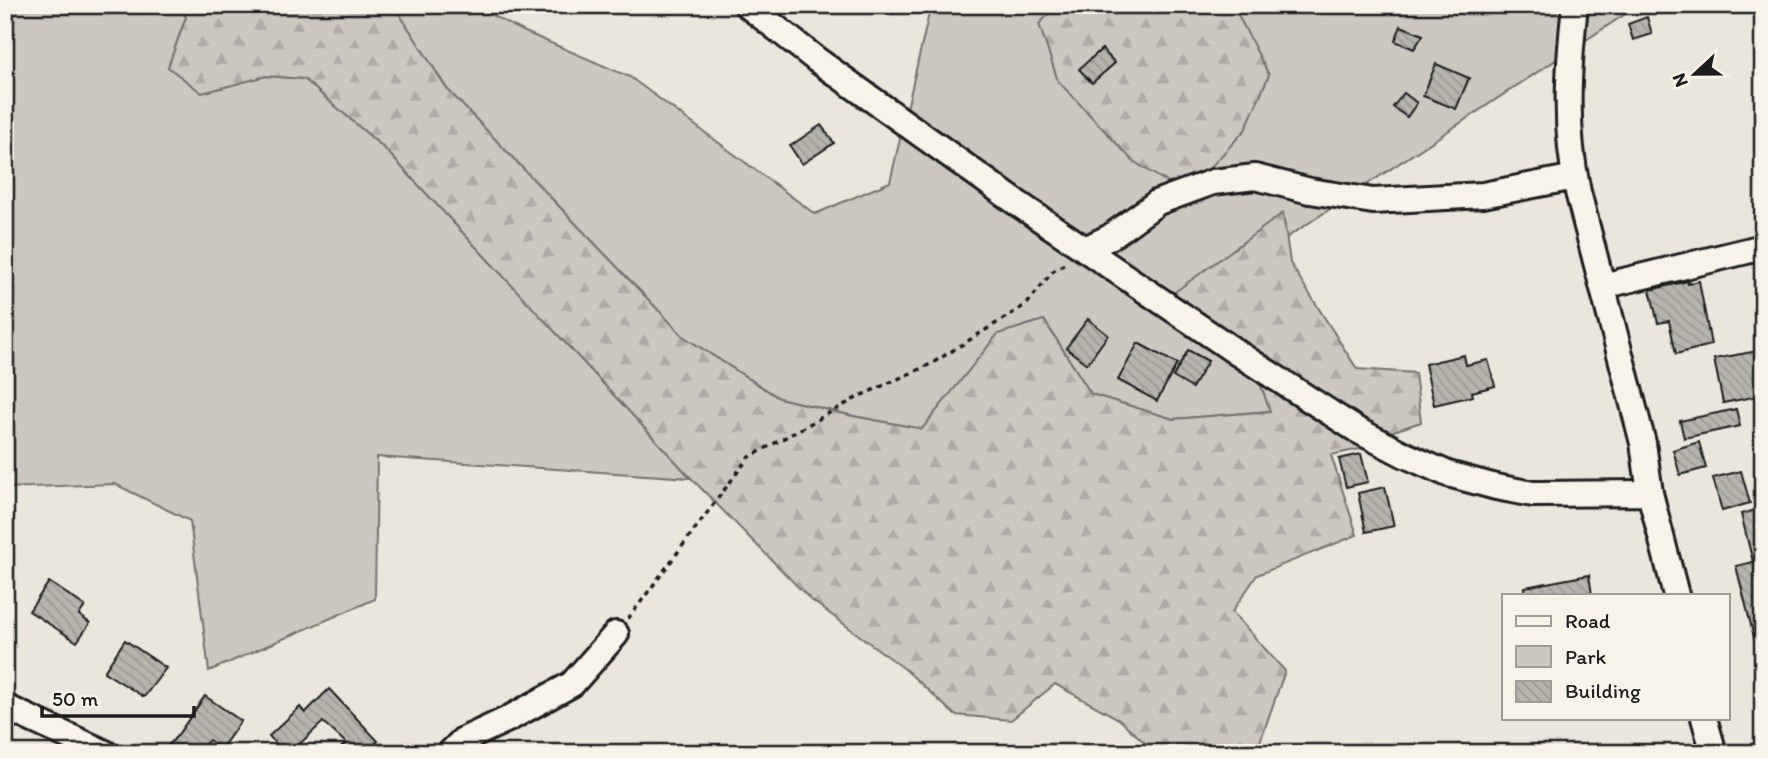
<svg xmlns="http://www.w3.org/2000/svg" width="1768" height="758" viewBox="0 0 1768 758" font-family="Itim,sans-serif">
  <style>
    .green { fill: #ccc8c0; stroke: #74726e; stroke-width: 2 }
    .forest { fill: url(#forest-firs); stroke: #74726e; stroke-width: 2 }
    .building { fill: url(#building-back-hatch); stroke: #1c1c1c; stroke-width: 2 }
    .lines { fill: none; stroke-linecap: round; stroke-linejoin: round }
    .minor-casing { stroke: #1c1c1c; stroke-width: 30 }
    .path { stroke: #1c1c1c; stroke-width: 3.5; stroke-dasharray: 5 5; stroke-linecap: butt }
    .minor { stroke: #f7f3e8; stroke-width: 24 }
  </style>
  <defs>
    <pattern id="forest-firs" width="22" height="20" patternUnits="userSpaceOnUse" patternTransform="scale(1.75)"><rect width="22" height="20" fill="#ccc8c0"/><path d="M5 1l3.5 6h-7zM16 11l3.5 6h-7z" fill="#afaba4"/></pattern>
    <pattern id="building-back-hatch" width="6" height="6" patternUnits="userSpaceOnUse" patternTransform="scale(1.75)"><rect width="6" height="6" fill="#b6b4ac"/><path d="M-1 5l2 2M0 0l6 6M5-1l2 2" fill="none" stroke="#9c9a93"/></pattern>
  </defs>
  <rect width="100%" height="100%" fill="#eae6dc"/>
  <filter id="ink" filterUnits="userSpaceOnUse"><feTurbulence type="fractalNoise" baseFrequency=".0143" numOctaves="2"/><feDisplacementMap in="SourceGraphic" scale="14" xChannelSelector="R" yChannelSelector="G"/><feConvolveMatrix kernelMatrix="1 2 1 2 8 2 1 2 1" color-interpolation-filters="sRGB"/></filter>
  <g filter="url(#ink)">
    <!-- green -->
    <g class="green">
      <polygon points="5,5 180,5 186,17 168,67 202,93 266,76 304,79 385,149 691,478 377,457 375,599 209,671 190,521 115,484 5,488"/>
      <polygon points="391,5 472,5 523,31 630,77 815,214 890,182 931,5 1639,5 1286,238 1283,214 1208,332 1261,386 1270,411 1173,419 1091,394 1044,320 998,334 922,429 853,416 779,398 684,337 447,89 400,15"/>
    </g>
    <!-- forest -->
    <g class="forest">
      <polygon points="180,5 391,5 400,15 447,89 684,337 779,398 853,416 922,429 998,334 1044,320 1091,394 1173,419 1270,411 1261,385 1208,332 1168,297 1283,213 1290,263 1357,369 1415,373 1421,422 1385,434 1369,447 1331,455 1357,535 1257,575 1232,612 1285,671 1256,753 1156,753 1119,719 1055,684 1011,720 955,715 906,670 810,599 691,478 385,149 304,79 266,76 202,93 168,67 186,17"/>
      <polygon points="1058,5 1231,5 1236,11 1269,75 1245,130 1186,194 1133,161 1058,81 1039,24"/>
    </g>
    <!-- building -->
    <g class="building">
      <polygon points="1647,17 1652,34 1633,40 1628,24"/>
      <polygon points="1401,26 1423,35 1414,49 1395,41"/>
      <polygon points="1102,49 1115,63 1092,83 1079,69"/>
      <polygon points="1436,64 1469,78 1456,109 1423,96"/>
      <polygon points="1404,93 1417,103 1407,117 1393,107"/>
      <polygon points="821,125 834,143 802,164 790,146"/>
      <polygon points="1688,281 1688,284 1699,281 1711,345 1676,354 1669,321 1658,323 1650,290"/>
      <polygon points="1088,319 1108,335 1087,364 1066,348"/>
      <polygon points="1138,343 1177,364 1157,401 1118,380"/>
      <polygon points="1188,350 1208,361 1192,388 1173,377"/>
      <polygon points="1763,350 1763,395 1723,403 1714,359"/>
      <polygon points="1464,355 1466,365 1488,360 1495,386 1472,392 1473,396 1434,405 1425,364"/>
      <polygon points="1736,409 1740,426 1684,438 1680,421"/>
      <polygon points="1699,442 1706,468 1680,475 1673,450"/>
      <polygon points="1361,454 1368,482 1346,487 1339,459"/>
      <polygon points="1741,471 1750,503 1722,511 1713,478"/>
      <polygon points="1385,487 1394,526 1366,532 1358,493"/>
      <polygon points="1763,508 1763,648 1757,649 1736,566 1753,562 1741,514"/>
      <polygon points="1589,575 1592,595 1525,595 1525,587"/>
      <polygon points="49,582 85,606 79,615 90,623 77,642 29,611"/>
      <polygon points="125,640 166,668 144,697 104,672"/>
      <polygon points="329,689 378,741 366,753 335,753 346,743 323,722 290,753 284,753 269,736 300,707 305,713"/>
      <polygon points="205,696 241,721 221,749 209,740 197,753 161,753 177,736"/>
    </g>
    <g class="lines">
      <!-- minor casing -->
      <g class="minor-casing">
        <g id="minor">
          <polyline points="747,5 817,60 1017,203 1239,354 1357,430 1405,455 1448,474 1496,487 1533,494 1650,493 1676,595"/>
          <path d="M1575 5C1568 71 1564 128 1578 192L1643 443 1650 493"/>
          <polyline points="1085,249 1110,237 1158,202 1213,182 1255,177 1310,191 1373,201 1483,195 1575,177"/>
          <polyline points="1603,286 1763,247"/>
          <polyline points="5,707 105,753"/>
          <polyline points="1704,718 1714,753"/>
          <polyline points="450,753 463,740 508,719 572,684 616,634"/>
        </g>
      </g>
      <!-- path -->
      <polyline class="path" points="628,619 748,458 860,396 931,364 1027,304 1052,272 1066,263"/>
      <!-- minor -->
      <use href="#minor" class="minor"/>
    </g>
  </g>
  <!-- margin -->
  <rect width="1768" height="758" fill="none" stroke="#f7f3e8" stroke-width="28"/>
  <rect x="14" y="14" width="1740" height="730" fill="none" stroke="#1c1c1c" stroke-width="2.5" filter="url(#ink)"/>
  <!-- legend -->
  <rect x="1502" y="594" width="228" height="126" fill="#f7f3e8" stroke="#9f9d96" stroke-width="2"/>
  <rect x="1516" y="616" width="35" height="10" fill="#f7f3e8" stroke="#9f9d96" stroke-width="2"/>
  <text x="1565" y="628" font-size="21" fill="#1c1c1c">Road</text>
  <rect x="1516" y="646" width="35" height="21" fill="#ccc8c0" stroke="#9f9d96" stroke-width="2"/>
  <text x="1565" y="664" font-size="21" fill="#1c1c1c">Park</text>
  <rect x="1516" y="681" width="35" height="21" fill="url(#building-back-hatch)" stroke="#9f9d96" stroke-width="2"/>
  <text x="1565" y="698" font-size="21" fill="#1c1c1c">Building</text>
  <!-- north arrow -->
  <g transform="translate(1695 74) rotate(248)" stroke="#f7f3e8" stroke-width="5" paint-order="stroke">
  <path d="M0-5L12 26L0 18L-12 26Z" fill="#1c1c1c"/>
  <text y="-10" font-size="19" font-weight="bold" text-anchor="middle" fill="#1c1c1c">N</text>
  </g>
  <!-- scale -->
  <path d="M42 706v10h152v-10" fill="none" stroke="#1c1c1c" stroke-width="3.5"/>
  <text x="52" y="706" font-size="21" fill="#1c1c1c" stroke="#f7f3e8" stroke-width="5" paint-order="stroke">50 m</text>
</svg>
